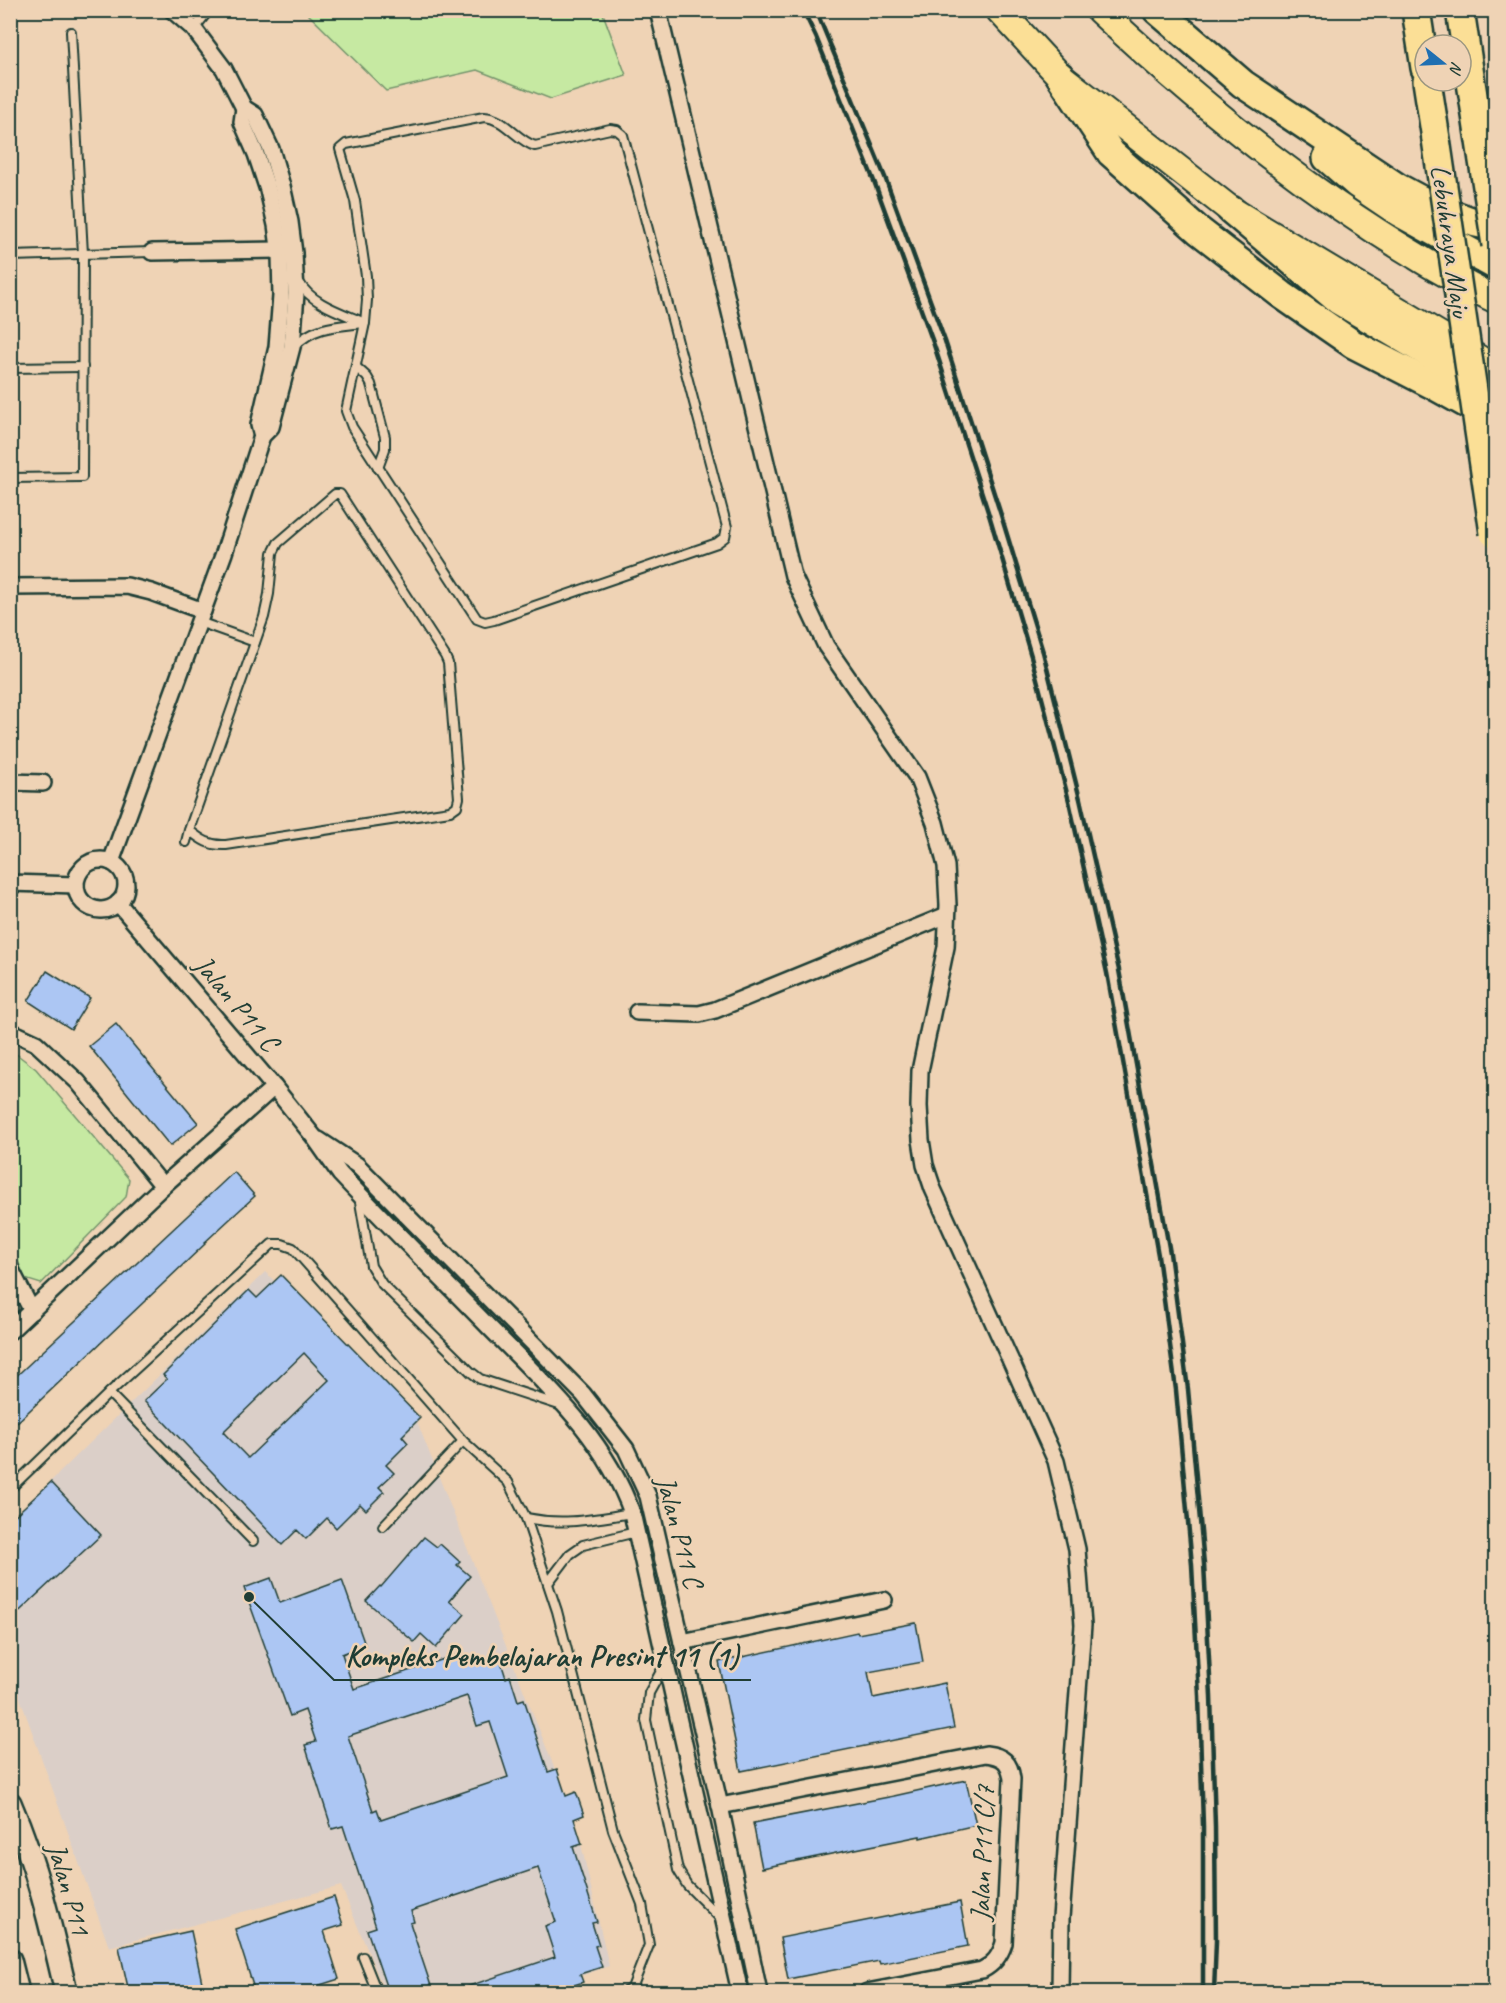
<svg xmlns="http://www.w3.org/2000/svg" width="1506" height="2003" viewBox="0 0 1506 2003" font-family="Caveat,sans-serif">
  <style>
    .built { fill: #dbcfc8 }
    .green { fill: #c6e9a2; stroke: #72936b; stroke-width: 1.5 }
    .building { fill: #acc6f3; stroke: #1f3d34; stroke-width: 1.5; fill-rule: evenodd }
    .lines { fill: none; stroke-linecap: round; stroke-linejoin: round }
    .service-casing { stroke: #1f3d34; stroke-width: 12 }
    .minor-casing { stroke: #1f3d34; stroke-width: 20 }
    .secondary-casing { stroke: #1f3d34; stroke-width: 26 }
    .trunk-casing { stroke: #1f3d34; stroke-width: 30 }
    .motorway-casing { stroke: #1f3d34; stroke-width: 32 }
    .service { stroke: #efd3b5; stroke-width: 8 }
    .minor { stroke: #efd3b5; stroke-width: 15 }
    .secondary { stroke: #efd3b5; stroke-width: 21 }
    .trunk { stroke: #fbdf96; stroke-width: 26 }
    .motorway { stroke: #fbdf96; stroke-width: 27 }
    .rail { stroke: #1f3d34; stroke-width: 4.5 }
    .motorway-bridge-casing { stroke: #1f3d34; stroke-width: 32; stroke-linecap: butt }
    .motorway-bridge { stroke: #fbdf96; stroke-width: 27 }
    .labels { text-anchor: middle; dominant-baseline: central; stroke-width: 5; stroke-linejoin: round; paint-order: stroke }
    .street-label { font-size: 28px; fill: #1f3d34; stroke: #efd3b5 }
    .leader { fill: none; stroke: #1f3d34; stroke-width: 2 }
    .callout-dot { fill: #1f3d34; stroke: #efd3b5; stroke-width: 2 }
    .callout-label { font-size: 30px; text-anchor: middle; font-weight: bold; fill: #1f3d34; stroke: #efd3b5; stroke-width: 5; stroke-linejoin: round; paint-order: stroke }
  </style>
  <rect width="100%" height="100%" fill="#efd3b5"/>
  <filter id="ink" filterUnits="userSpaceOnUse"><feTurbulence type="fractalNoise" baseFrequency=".0167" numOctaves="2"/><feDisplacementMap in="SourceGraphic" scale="12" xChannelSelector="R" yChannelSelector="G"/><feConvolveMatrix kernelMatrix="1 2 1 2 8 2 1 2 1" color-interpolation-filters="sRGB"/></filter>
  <g filter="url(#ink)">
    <!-- built -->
    <polygon class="built" points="265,1272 414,1414 556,1772 580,1840 609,1966 535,1992 385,1992 341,1886 109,1947 11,1673 10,1521"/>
    <!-- green -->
    <g class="green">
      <polygon points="305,11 602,11 626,75 551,99 477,70 386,91"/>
      <polygon points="11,1050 36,1069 129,1179 126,1197 41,1284 25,1279 11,1243"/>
    </g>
    <!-- building -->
    <g class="building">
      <polygon points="47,971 90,998 71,1029 28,1001"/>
      <polygon points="116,1024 198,1123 170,1146 89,1046"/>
      <polygon points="234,1172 255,1196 204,1243 205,1244 10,1429 10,1382"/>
      <path d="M281 1275 420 1418 402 1436 408 1443 386 1465 394 1473 379 1487 384 1492 366 1510 360 1504 336 1528 327 1518 306 1539 297 1530 282 1545 144 1401 167 1379 163 1375 249 1290 257 1298ZM304 1353 329 1380 248 1458 223 1432Z"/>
      <polygon points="51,1482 101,1535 10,1620 10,1520"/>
      <polygon points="424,1537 437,1547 440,1544 460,1562 457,1565 470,1576 449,1601 465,1614 436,1648 421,1634 414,1642 366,1601 380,1586 381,1587"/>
      <path d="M271 1578 280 1603 342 1580 365 1645 342 1654 354 1689 462 1653 465 1663 476 1659 477 1663 499 1656 506 1678 510 1676 518 1701 524 1699 548 1772 557 1769 566 1796 576 1792 584 1815 574 1819 582 1844 573 1847 597 1922 592 1923 599 1945 595 1946 602 1967 580 1974 583 1982 572 1986 574 1992H457V1990L555 1957 545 1926 556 1922 538 1868 411 1911 414 1922 410 1923 433 1992H388L367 1930 376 1927 343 1826 332 1829 305 1745 316 1742 305 1710 290 1716 244 1588ZM467 1696 477 1726 490 1722 508 1777 381 1820 377 1809 373 1811 348 1736Z"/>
      <polygon points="916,1623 923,1662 868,1672 873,1698 945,1683 954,1728 741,1771 719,1662 857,1632 858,1634"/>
      <polygon points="966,1780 976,1825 920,1838 920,1836 762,1868 753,1823 894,1796"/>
      <polygon points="334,1897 343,1925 324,1931 339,1979 298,1992 255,1992 235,1929"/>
      <polygon points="960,1902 968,1946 880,1964 879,1961 788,1979 780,1938"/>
      <polygon points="191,1931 204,1992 129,1992 119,1947"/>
    </g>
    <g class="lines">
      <!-- service casing -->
      <g class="service-casing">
        <g id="service">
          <polyline points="194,29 209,10"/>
          <path d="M484 117C505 118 516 140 535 146L610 129 617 130 623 135 727 527 725 537 717 543 494 620 485 622 477 619 352 427 346 411 365 323 367 300 366 276 355 201 340 149 346 144Z"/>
          <polyline points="10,256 152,252"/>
          <path d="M299 282C311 304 343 313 365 323"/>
          <path d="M295 346C313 326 338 326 364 323"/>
          <polyline points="356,367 367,377 371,384 385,437 385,449 378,468"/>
          <polyline points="10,368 83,367"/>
          <polyline points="10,478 82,477 83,254 71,32"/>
          <polyline points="199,622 255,642"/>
          <path d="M186 842 189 830 264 617 269 594 273 553 278 543 335 494H340L445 656 448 663 459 798 457 806 450 811 226 845C210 846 201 840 189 830"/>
          <polyline points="359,1196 371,1266 382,1284 471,1372 480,1379 562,1406"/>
          <polyline points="109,1393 253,1541"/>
          <polyline points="10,1489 109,1393 272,1244 282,1244 293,1248 463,1441 508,1482 526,1518 557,1611 613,1830 642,1904 649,1945 632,1988 624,1992"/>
          <path d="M526 1518C565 1526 593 1519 632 1513"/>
          <polyline points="383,1526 463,1441"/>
          <polyline points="548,1583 570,1554 583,1545 636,1532"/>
          <polyline points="665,1664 649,1693 646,1720 678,1870 687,1885 721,1919"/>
          <polyline points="363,1957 377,1992"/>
        </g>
      </g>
      <!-- minor casing -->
      <g class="minor-casing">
        <g id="minor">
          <polyline points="658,10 793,576 826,646 917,777 935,823 946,866 948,905 946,947 920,1071 919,1106 921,1140 925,1165 933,1189 1056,1461 1077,1549 1083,1625 1061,1918 1060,1992"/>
          <polyline points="244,108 242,122 256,154 268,190 276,225 280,255 281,296 277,347 259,425 262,436"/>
          <polyline points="152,252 279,250"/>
          <polyline points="10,587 127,586 151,592 203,611"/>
          <polyline points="10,782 43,783"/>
          <circle cx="101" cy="885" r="25"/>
          <polyline points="111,862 224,553 262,436 271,427 292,347 296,294 294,253 290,222 282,186 271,149 255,115 244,108 224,69 194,29 172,10"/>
          <polyline points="10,883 76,885"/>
          <path d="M118 903 274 1087 314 1137 340 1174C389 1226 439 1276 489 1327 544 1383 605 1437 632 1513L740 1992"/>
          <polyline points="637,1012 699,1014 715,1010 947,915"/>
          <polyline points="10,1031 36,1043 78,1082 163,1186"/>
          <polyline points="319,1140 357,1165 583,1394 626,1449 648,1496 720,1806 759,1992"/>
          <polyline points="10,1268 32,1311"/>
          <polyline points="10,1331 163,1186 274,1087"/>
          <polyline points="682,1642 884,1600"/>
          <path d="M720 1806 986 1754C1003 1756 1010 1762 1012 1779L1004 1943C1000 1956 994 1964 982 1970L867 1992"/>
        </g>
      </g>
      <!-- secondary casing -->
      <g class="secondary-casing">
        <g id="secondary">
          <path d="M10 1803C37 1866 51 1927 66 1992"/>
          <polyline points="10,1960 18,1992"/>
        </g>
      </g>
      <!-- trunk casing -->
      <g class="trunk-casing">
        <g id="trunk">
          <polyline points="999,10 1060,76 1231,210 1496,369"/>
          <path d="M1099 10C1197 102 1301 187 1416 256 1441 272 1469 286 1496 300"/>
        </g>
      </g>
      <!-- motorway casing -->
      <g class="motorway-casing">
        <g id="motorway">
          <polyline points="1157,10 1243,84 1397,187 1436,208 1476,223 1496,227"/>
          <polyline points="1416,10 1425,68"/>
          <polyline points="1460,10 1485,174"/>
          <polyline points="1060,76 1111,153 1198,230 1282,295 1353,344 1431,384 1496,420"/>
          <polyline points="1427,81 1436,139"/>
          <polyline points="1327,158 1357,184 1400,213 1496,266"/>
          <polyline points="1231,210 1338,300 1496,393"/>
        </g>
      </g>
      <!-- service -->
      <use href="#service" class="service"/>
      <!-- minor -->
      <use href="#minor" class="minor"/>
      <!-- secondary -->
      <use href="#secondary" class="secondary"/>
      <!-- trunk -->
      <use href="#trunk" class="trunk"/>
      <!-- motorway -->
      <use href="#motorway" class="motorway"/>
      <!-- rail -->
      <g class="rail">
        <polyline points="803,10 816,37 874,181 934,345 990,518 1031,656 1069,801 1107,973 1158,1255 1176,1390 1192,1565 1199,1696 1203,1826 1203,1992"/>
        <polyline points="816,10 885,177 945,341 1001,515 1043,652 1080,799 1119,970 1170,1253 1188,1389 1204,1564 1211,1696 1215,1826 1216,1941 1214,1992"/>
      </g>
      <!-- motorway-bridge casing -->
      <g class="motorway-bridge-casing">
        <g id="motorway-bridge">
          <polyline points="1436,139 1494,533"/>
          <polyline points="1485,174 1496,245"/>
        </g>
      </g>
      <!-- motorway-bridge -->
      <use href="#motorway-bridge" class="motorway-bridge"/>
    </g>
  </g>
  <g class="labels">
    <!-- street labels -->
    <g class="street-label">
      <text transform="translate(1451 241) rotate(82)">Lebuhraya Maju</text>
      <text transform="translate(237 1003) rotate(50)">Jalan P11 C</text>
      <text transform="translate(680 1532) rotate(75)">Jalan P11 C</text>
      <text transform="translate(982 1853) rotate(-88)">Jalan P11 C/7</text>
      <text transform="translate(69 1889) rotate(74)">Jalan P11</text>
    </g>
  </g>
  <!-- callouts -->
  <path class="leader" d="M249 1597L334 1680H751"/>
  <circle class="callout-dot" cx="249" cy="1597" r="6"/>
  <g class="callout-label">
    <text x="542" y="1666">Kompleks Pembelajaran Presint 11 (1)</text>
  </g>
  <!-- margin -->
  <rect width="1506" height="2003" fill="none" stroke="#efd3b5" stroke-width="36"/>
  <rect x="18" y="18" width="1470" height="1967" fill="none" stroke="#1f3d34" stroke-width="2" filter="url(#ink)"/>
  <!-- north arrow -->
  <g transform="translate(1443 63) rotate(108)"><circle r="28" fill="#efd3b5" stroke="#9c9781" stroke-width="1.5"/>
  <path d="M0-4.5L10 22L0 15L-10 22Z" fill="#1f6fb2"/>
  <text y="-9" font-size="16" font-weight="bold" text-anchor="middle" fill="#1f3d34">N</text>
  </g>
</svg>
